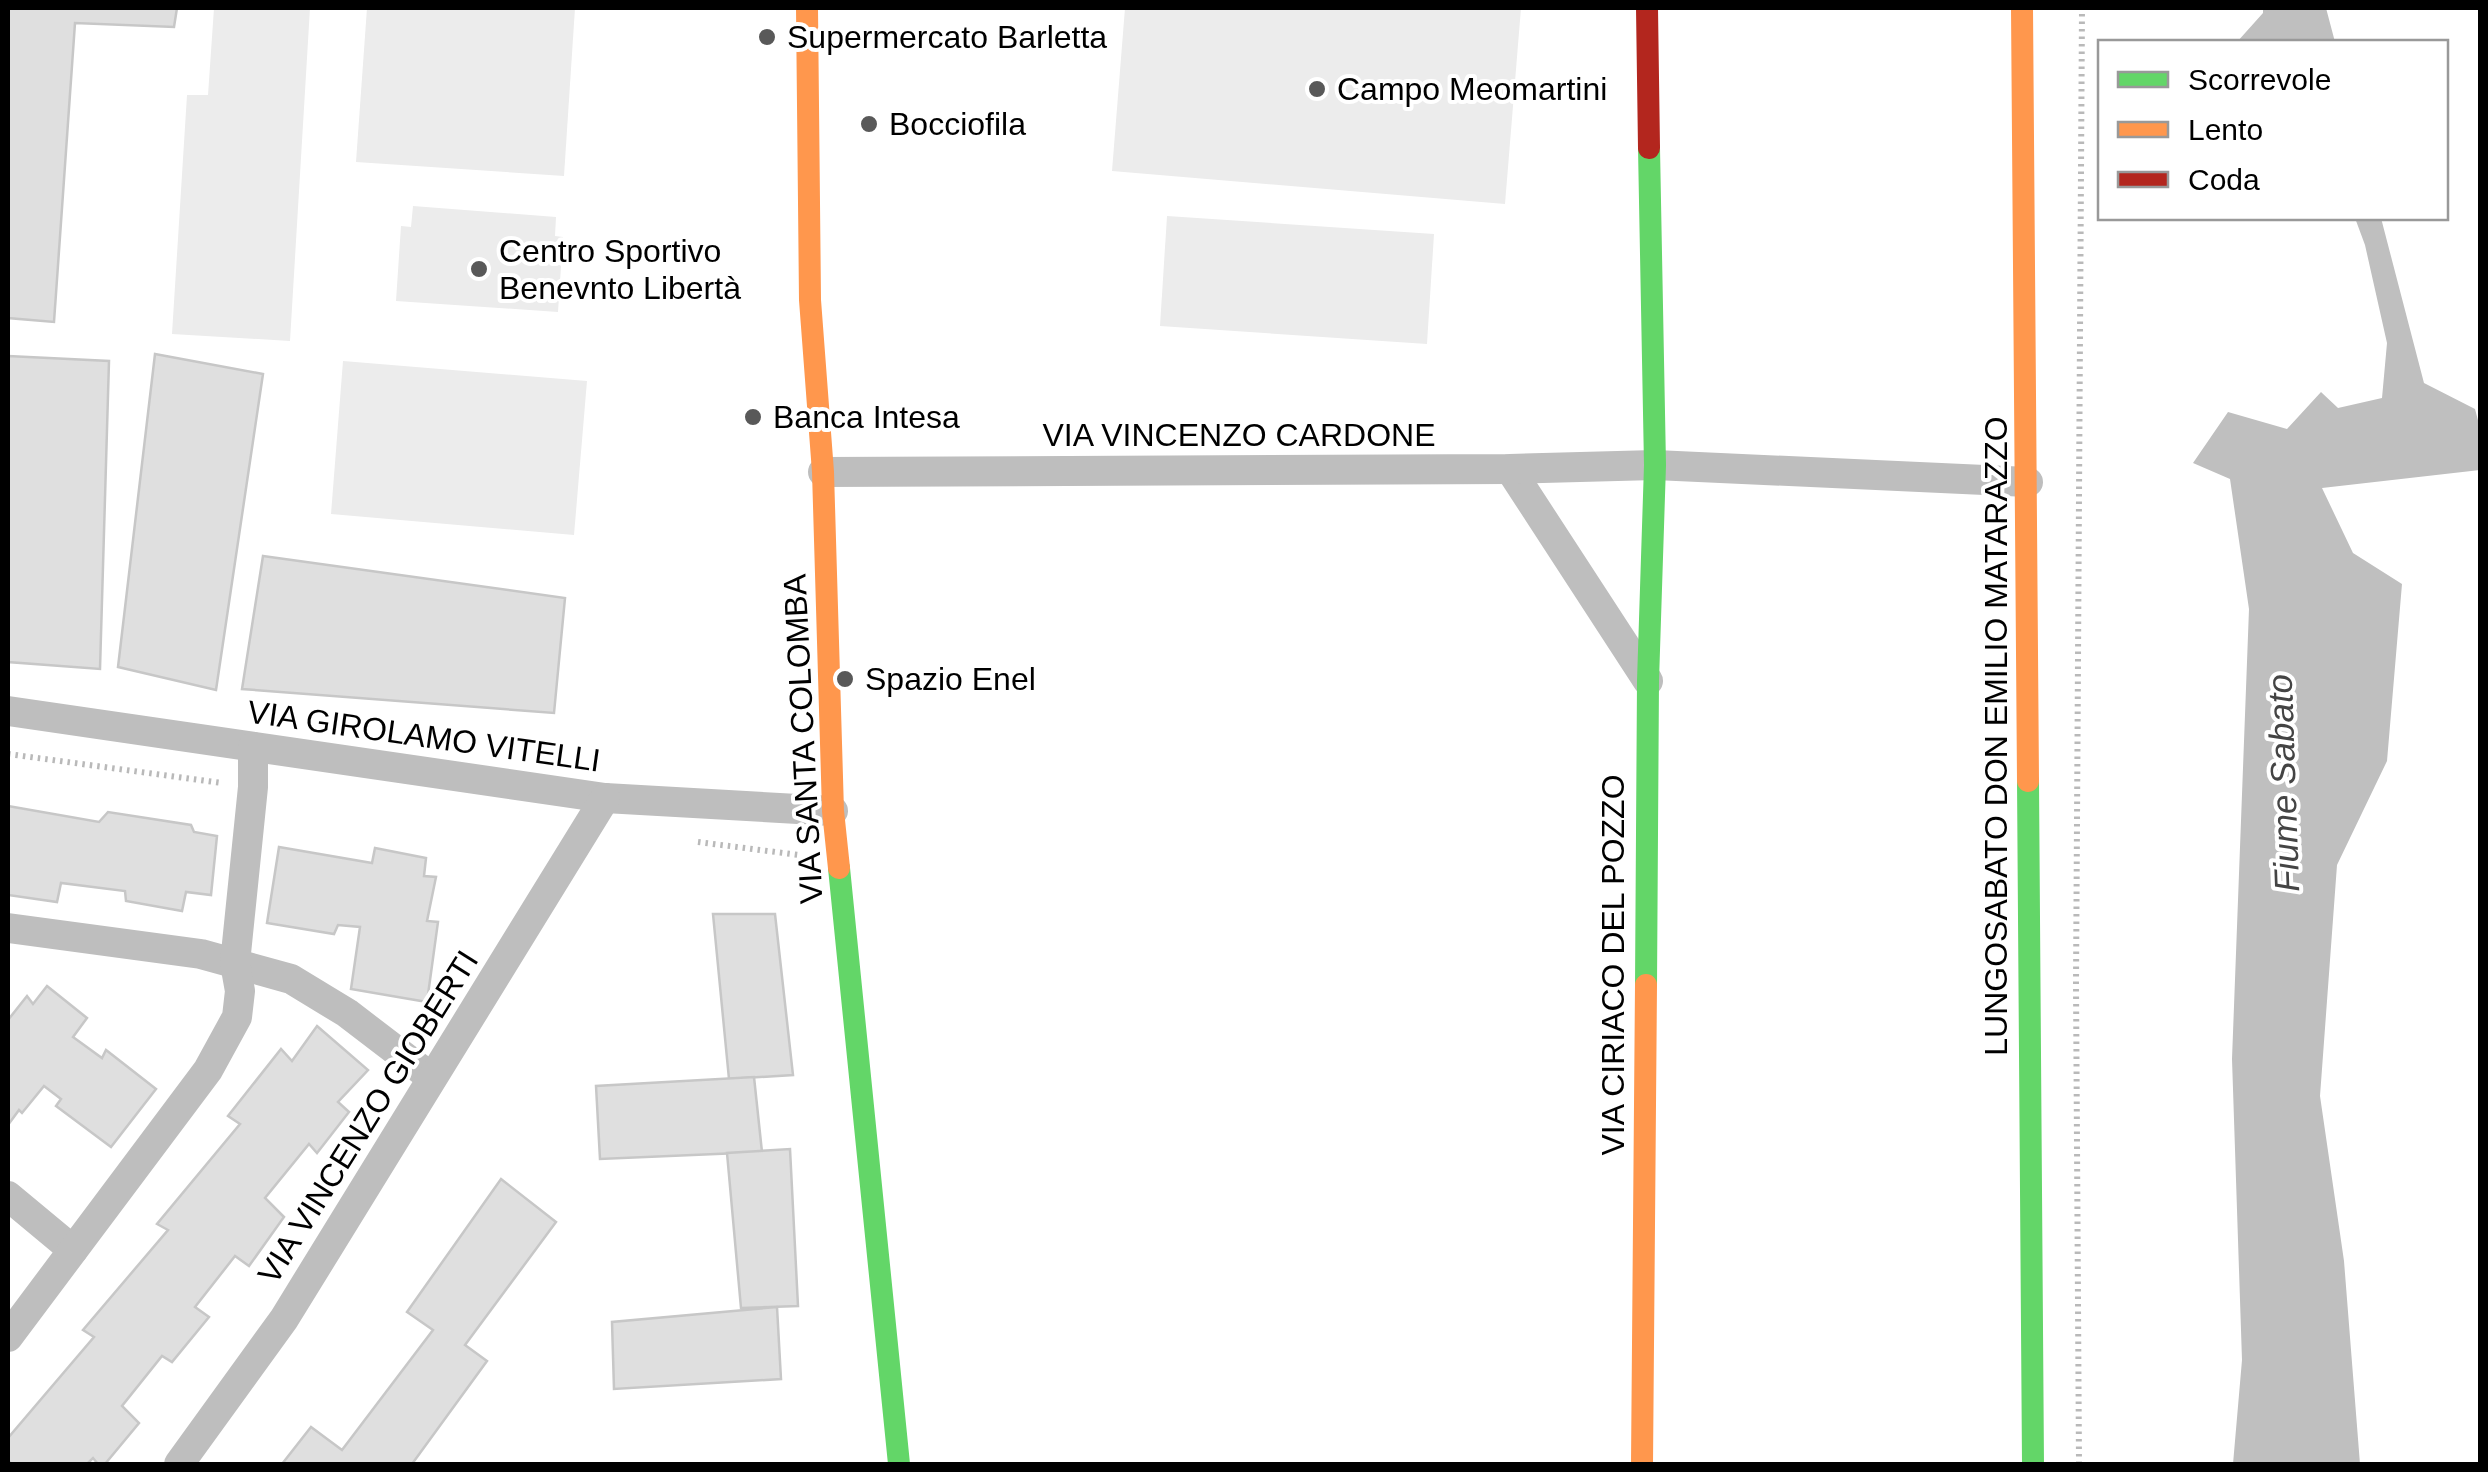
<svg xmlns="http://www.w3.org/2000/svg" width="2488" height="1472" viewBox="0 0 2488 1472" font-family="Arial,sans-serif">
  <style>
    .green { fill: #ececec }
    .water { fill: #bfbfbf }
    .building { fill: #dfdfdf; stroke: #c7c7c7; stroke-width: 2.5 }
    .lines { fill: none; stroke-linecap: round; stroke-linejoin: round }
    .path { stroke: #b9b9b9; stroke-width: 6; stroke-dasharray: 2.5 5; stroke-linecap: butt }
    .street { stroke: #bebebe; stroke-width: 30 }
    .fast { stroke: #63d668; stroke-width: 22 }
    .slow { stroke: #ff974d; stroke-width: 22 }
    .jam { stroke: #b3261e; stroke-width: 22 }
    .poi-dot { fill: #595959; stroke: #fff; stroke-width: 4 }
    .labels { text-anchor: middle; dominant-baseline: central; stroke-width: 8; stroke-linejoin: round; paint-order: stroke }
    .poi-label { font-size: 32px; fill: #000; stroke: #fff; text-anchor: start }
    .street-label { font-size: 32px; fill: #000; stroke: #fff }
    .water-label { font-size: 35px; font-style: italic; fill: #444; stroke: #fff }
  </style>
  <rect width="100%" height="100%" fill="#fff"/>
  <!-- green -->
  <g class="green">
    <polygon points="214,8 310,8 290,341 172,334 187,95 208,95"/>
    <polygon points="367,8 575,8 564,176 356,162"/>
    <polygon points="1125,8 1521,8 1505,204 1112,171"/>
    <polygon points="413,206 556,217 555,236 563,237 558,312 396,301 401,226 411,227"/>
    <polygon points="1167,216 1434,234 1427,344 1160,326"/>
    <polygon points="343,361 587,381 574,535 331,514"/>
  </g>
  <!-- water -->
  <g class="water">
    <polygon points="2263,8 2326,8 2335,42 2237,42 2263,13"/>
    <polygon points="2355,218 2381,218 2424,383 2475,409 2480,428 2480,470 2322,488 2353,553 2402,584 2387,761 2337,865 2320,1096 2344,1261 2360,1464 2233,1464 2242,1360 2232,1059 2249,609 2230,479 2193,463 2228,412 2287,429 2321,392 2338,408 2382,398 2387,343 2365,245"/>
  </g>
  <!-- building -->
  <g class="building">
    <polygon points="8,8 177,8 174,27 75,23 54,322 8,318"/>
    <polygon points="155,354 263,374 216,690 118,667"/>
    <polygon points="8,356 109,361 100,669 8,662"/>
    <polygon points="263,556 565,598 554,713 242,689"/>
    <polygon points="8,806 99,822 108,812 191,825 194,832 217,836 211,895 186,892 182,911 126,901 125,891 61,883 57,902 8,895"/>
    <polygon points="279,847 372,863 375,848 426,858 424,876 436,877 427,921 438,922 427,1002 351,989 360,927 338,925 334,934 267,923"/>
    <polygon points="713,914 775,914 793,1075 729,1079"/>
    <polygon points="47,986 87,1018 73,1037 102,1058 106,1050 156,1089 111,1147 56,1106 61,1099 44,1086 22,1113 19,1110 8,1125 8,1020 27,996 33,1004"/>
    <polygon points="317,1026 368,1070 338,1102 349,1112 317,1153 309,1144 265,1198 284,1217 249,1266 235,1256 195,1307 209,1317 172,1362 162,1356 122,1406 139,1423 105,1464 98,1464 93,1458 87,1464 12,1464 8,1461 8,1438 94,1337 83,1330 168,1230 157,1224 240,1124 228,1116 281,1049 292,1061"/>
    <polygon points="754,1077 762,1152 600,1159 596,1086"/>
    <polygon points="790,1149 798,1306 741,1308 727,1153"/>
    <polygon points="501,1179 556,1222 465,1345 487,1361 412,1464 282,1464 311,1427 342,1450 433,1330 407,1312"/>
    <polygon points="777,1307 781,1379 614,1389 612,1322"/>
  </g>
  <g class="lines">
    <!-- path -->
    <g class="path">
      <polyline points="8,754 222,783"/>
      <polyline points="698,842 799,855"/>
      <polyline points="2079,1464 2076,984 2082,8"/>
    </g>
    <!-- street -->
    <g class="street">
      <polyline points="1510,469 1648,681"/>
      <polyline points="823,472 1510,469 1655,465 2028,482"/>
      <polyline points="8,711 605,798 833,811"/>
      <polyline points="8,928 201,954 291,979 347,1013 432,1078"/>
      <polyline points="8,1196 73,1250"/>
      <polyline points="8,1337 208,1070 237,1017 240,991 235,963 253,787 253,747"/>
      <polyline points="179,1464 284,1319 605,798"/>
    </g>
    <!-- fast -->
    <g class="fast">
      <polyline points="2028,781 2033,1464"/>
      <polyline points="839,868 899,1464"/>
      <polyline points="1646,985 1648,681 1655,465 1649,148"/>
    </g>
    <!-- slow -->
    <g class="slow">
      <polyline points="807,8 810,300 823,472 833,811 839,868"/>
      <polyline points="2022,8 2028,781"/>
      <polyline points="1642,1464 1646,985"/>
    </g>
    <!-- jam -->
    <polyline class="jam" points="1647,8 1649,148"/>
  </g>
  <!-- markers -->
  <g class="poi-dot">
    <circle cx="767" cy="37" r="10"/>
    <circle cx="1317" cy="89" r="10"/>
    <circle cx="869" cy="124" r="10"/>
    <circle cx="479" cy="269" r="10"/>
    <circle cx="753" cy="417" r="10"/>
    <circle cx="845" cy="679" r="10"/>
  </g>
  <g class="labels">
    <!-- poi labels -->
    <g class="poi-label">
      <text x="787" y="37">Supermercato Barletta</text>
      <text x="1337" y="89">Campo Meomartini</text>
      <text x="889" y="124">Bocciofila</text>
      <text x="499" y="251">Centro Sportivo<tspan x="499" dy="37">Benevnto Libertà</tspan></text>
      <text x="773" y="417">Banca Intesa</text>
      <text x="865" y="679">Spazio Enel</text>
    </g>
    <!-- street labels -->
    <g class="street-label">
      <text x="1239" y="435">VIA VINCENZO CARDONE</text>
      <text transform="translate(424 736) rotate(8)">VIA GIROLAMO VITELLI</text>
      <text transform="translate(1996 736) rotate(-90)">LUNGOSABATO DON EMILIO MATARAZZO</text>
      <text transform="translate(803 739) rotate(-93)">VIA SANTA COLOMBA</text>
      <text transform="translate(1613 965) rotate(-90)">VIA CIRIACO DEL POZZO</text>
      <text transform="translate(368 1117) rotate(-58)">VIA VINCENZO GIOBERTI</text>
    </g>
    <!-- water labels -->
    <g class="water-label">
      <text transform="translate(2283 783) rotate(-92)">Fiume Sabato</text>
    </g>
  </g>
  <!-- border -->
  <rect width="2488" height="1472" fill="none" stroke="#000000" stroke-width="20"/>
  <!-- legend -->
  <rect x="2098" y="40" width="350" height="180" fill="#ffffff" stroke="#999999" stroke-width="2.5"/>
  <rect x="2118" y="72" width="50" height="15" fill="#63d668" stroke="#999999" stroke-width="2.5"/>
  <text x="2188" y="90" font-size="30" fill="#000000">Scorrevole</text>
  <rect x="2118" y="122" width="50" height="15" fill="#ff974d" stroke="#999999" stroke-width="2.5"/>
  <text x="2188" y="140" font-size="30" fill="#000000">Lento</text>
  <rect x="2118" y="172" width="50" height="15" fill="#b3261e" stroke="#999999" stroke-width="2.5"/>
  <text x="2188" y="190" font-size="30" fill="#000000">Coda</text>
</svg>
